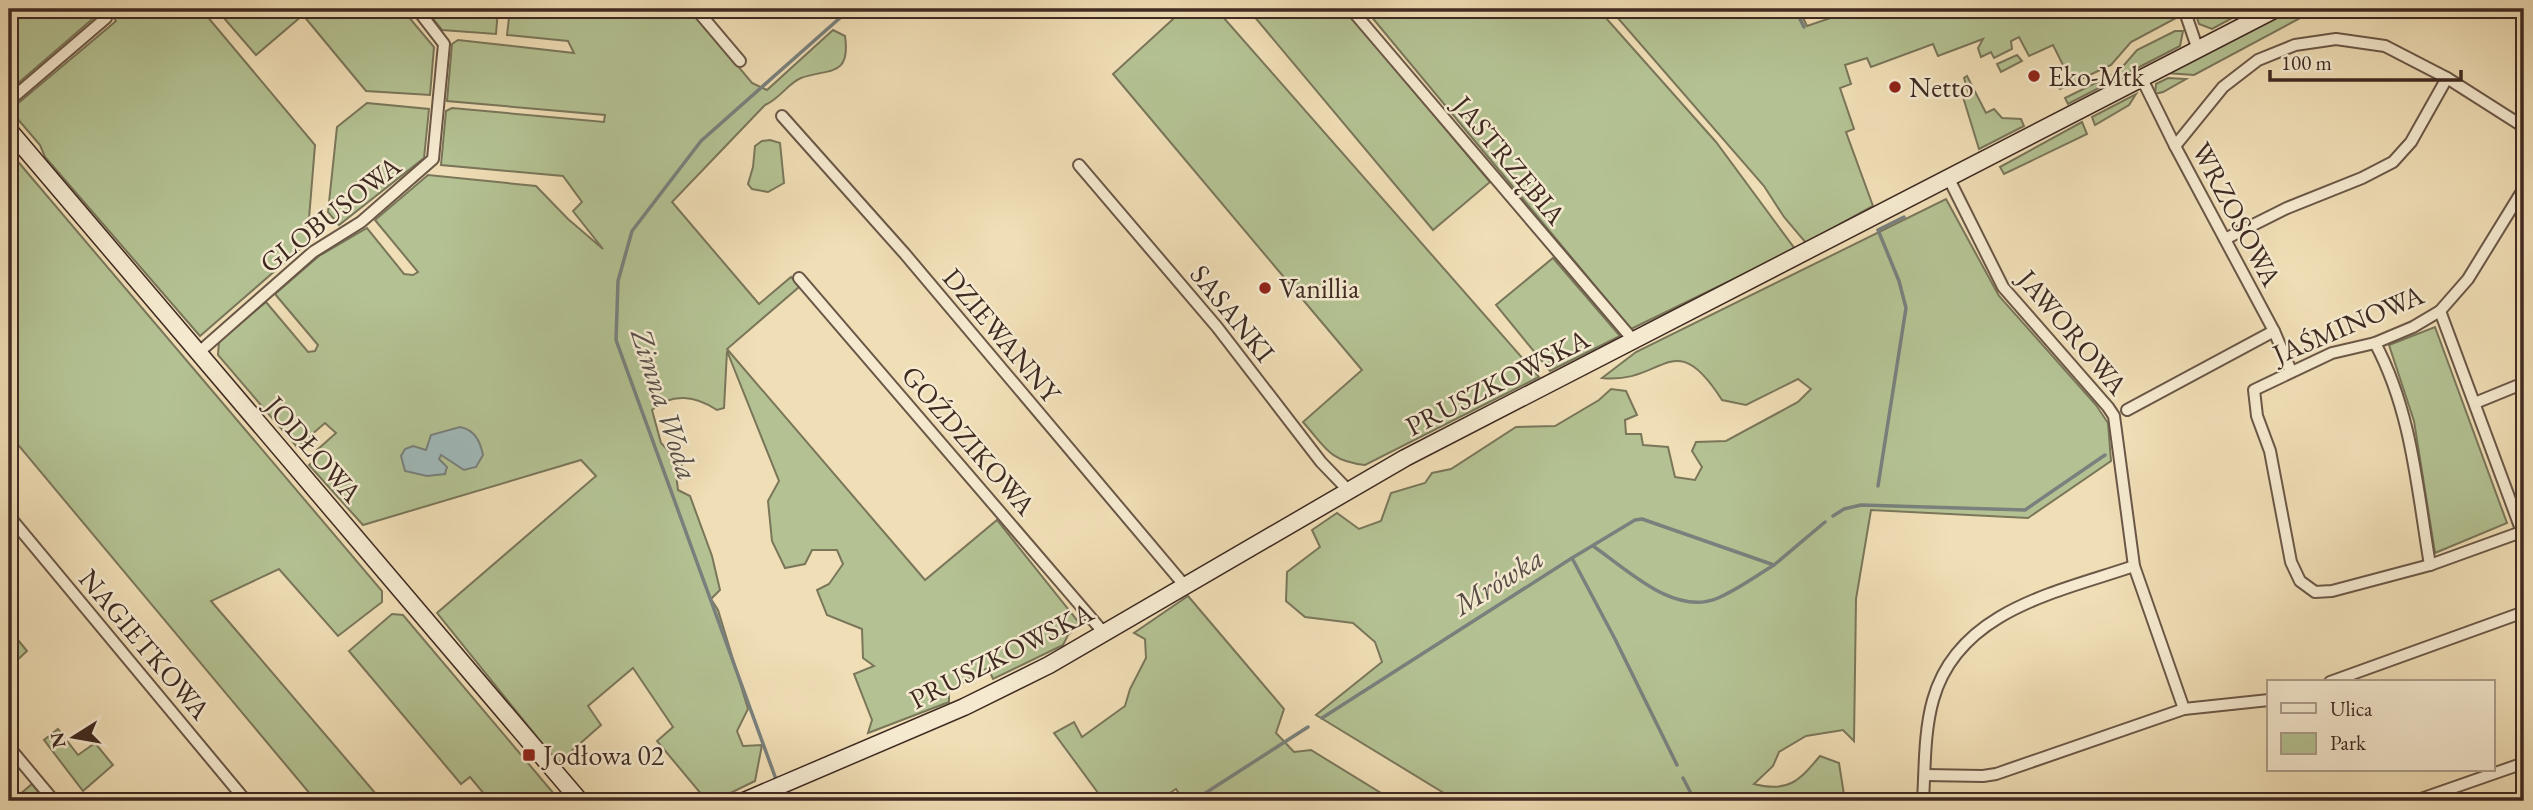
<svg xmlns="http://www.w3.org/2000/svg" width="2533" height="810" viewBox="0 0 2533 810" font-family="'EB Garamond',serif">
  <style>
    .green { fill: #b4c293; stroke: #7a765a; stroke-width: 2 }
    .water { fill: #9fb9b9; stroke: #79807d; stroke-width: 2 }
    .lines { fill: none; stroke-linecap: round; stroke-linejoin: round }
    .stream { stroke: #79807d; stroke-width: 3.5 }
    .street-casing { stroke: #6b5747; stroke-width: 14 }
    .secondary-casing { stroke: #3f2a22; stroke-width: 19 }
    .street { stroke: #f5ead0; stroke-width: 10 }
    .secondary { stroke: #f5ead0; stroke-width: 16 }
    .poi-dot { fill: #8f2418; stroke: #f5ead0; stroke-width: 2.5 }
    .labels { text-anchor: middle; dominant-baseline: central; stroke-width: 5; stroke-linejoin: round; paint-order: stroke }
    .poi-label { font-size: 28px; fill: #3f2a22; stroke: #f5ead0; text-anchor: start }
    .street-label { font-size: 28px; fill: #3f2a22; stroke: #f5ead0 }
    .water-label { font-size: 30px; font-style: italic; fill: #574e48; stroke: #f5ead0 }
  </style>
  <rect width="100%" height="100%" fill="#f0deb6"/>
  <filter id="stains"><feTurbulence type="fractalNoise" baseFrequency=".00286" numOctaves="4"/><feColorMatrix values="0 0 0 0 .2 0 0 0 0 .09 0 0 0 0 .02 0 0 0 .5 -.17"/></filter>
  <radialGradient id="worn" r=".72"><stop offset=".6" stop-color="#630" stop-opacity="0"/><stop offset="1" stop-color="#630" stop-opacity=".3"/></radialGradient>
  <!-- green -->
  <g class="green">
    <polygon points="9,9 104,9 9,91"/>
    <polygon points="107,9 201,9 315,145 307,243 200,336 45,157 40,145 10,110 116,21"/>
    <polygon points="225,9 402,9 434,47 430,95 366,91 303,15 256,55 223,17"/>
    <polygon points="425,9 498,9 496,34 442,30"/>
    <path d="M510 9H690L752 83 767 90 833 30 845 36C851 78 828 68 801 78 788 83 780 99 765 105L672 202 759 304 791 277 799 287 727 349 925 580 997 520 1080 624 1068 635 1063 645 993 679 988 668 949 691V702L868 733 872 720 854 674 874 666 863 658 862 629 827 615 817 590 829 584 843 564 837 550H812L805 564 785 568 772 541 768 501 779 481 727 351 724 408 717 410C696 396 672 392 652 410L661 443 682 465 676 474 678 490 690 496 712 556 720 590 711 599 718 610 748 709 737 731 743 746 762 745 755 781 714 801H707L657 741 673 727 633 668 588 706 601 725 558 763 437 613 596 476 581 460 363 525 309 465 320 455 317 450 336 433 325 423 297 447 218 355 219 341 266 302 308 352 315 351 318 345 275 294 319 256 367 228 404 274 413 275 418 272 375 220 428 175 536 186 568 219 603 249 573 211 582 202 563 176 441 165 446 111 452 108 604 122 605 115 447 101 452 44 458 40 574 53 568 41 507 35Z"/>
    <path d="M1184 9H1216L1539 377 1365 465C1329 461 1326 448 1303 422L1362 370 1113 74Z"/>
    <polygon points="1248,9 1345,9 1490,182 1433,230"/>
    <polygon points="1365,9 1598,9 1716,142 1795,249 1631,329"/>
    <polygon points="1610,9 1799,9 1807,26 1857,9 2176,9 2178,17 2131,42 2111,65 2060,89 2058,86 2070,79 2053,45 2029,56 2019,37 2011,41 2012,49 1994,58 1991,52 1981,57 1978,48 1983,39 1938,56 1933,44 1871,67 1867,58 1845,65 1851,84 1840,88 1854,129 1846,132 1873,206 1806,243 1784,217 1764,186"/>
    <polygon points="2194,9 2249,9 2212,29 2199,24"/>
    <polygon points="2291,9 2317,9 2194,75 2166,73"/>
    <polygon points="2175,31 2183,31 2180,46 2068,104 2065,98 2118,72 2137,50"/>
    <polygon points="2017,55 2022,61 2001,72 1997,64"/>
    <polygon points="1967,76 1986,113 1994,109 2002,118 2021,119 2024,126 1979,149 1963,97 1969,95 1964,78"/>
    <polygon points="2168,78 2186,79 2163,92 2155,94 2156,84"/>
    <polygon points="2136,94 2129,105 2095,125 2092,117"/>
    <polygon points="367,103 429,109 424,158 339,225 328,212 337,127"/>
    <polygon points="2082,122 2087,134 2004,174 2000,167"/>
    <polygon points="770,140 780,143 784,183 768,192 752,189 748,184 753,167 755,146 762,141"/>
    <polygon points="9,151 382,591 382,602 338,636 279,569 211,601 382,801 316,801 9,434"/>
    <path d="M1946 199 1999 296 2096 405 2108 423 2111 461 2028 518 1871 510 1856 599 1854 741 1843 730 1806 736 1779 752 1773 766 1754 784C1788 793 1799 781 1820 756L1839 763 1845 801H1457L1316 715 1382 662 1375 642 1353 623 1305 617 1286 601 1287 572 1320 547 1312 530 1337 513 1359 529 1381 521 1391 493 1425 483 1432 473 1451 469 1516 427 1555 426 1599 400 1611 389 1626 391 1637 415 1625 420 1626 434H1641L1643 445 1668 447 1675 477 1695 480 1702 467 1692 451 1696 442 1726 441 1798 402 1811 389 1798 379 1746 405 1722 400C1673 323 1664 385 1602 378L1636 352Z"/>
    <polygon points="1553,258 1620,336 1550,371 1496,305"/>
    <polygon points="2435,327 2507,523 2435,553 2414,421 2389,345"/>
    <polygon points="1188,596 1284,709 1276,733 1294,752 1311,750 1394,801 1184,801 1176,789 1158,801 1104,801 1054,733 1074,722 1082,737 1125,706 1130,689 1146,658 1145,639 1134,633"/>
    <polygon points="392,614 403,615 560,801 490,801 470,777 461,784 349,651"/>
    <polygon points="9,629 27,651 9,668"/>
    <polygon points="58,729 78,755 95,743 113,765 83,791 44,740"/>
    <polygon points="32,784 46,801 12,801"/>
  </g>
  <!-- water -->
  <path class="water" d="M460 427C475 430 480 441 483 455L476 467 464 470 441 455 439 459 447 467 445 474 427 476 405 471 401 456 405 449 413 446 426 450 431 435Z"/>
  <g class="lines">
    <!-- stream -->
    <g class="stream">
      <polyline points="1795,9 1804,27"/>
      <polyline points="1878,486 1906,308 1899,281 1878,230 1904,217"/>
      <polyline points="1833,516 1844,509 1861,505 2025,510 2105,455"/>
      <path d="M1593 546C1627 569 1674 617 1718 598 1737 590 1756 576 1774 565"/>
      <polyline points="1572,558 1635,520 1642,519 1774,565 1825,522"/>
      <polyline points="1322,718 1572,558 1615,639 1677,765"/>
      <polyline points="1683,778 1695,801"/>
      <polyline points="777,782 616,340 618,281 632,231 701,141 850,9"/>
      <polyline points="780,789 785,801"/>
      <polyline points="1193,801 1308,727"/>
    </g>
    <!-- street casing -->
    <g class="street-casing">
      <g id="street">
        <polyline points="696,9 740,61"/>
        <polyline points="1351,9 1634,341"/>
        <polyline points="2184,9 2198,50"/>
        <polyline points="2142,79 2175,146 2274,331 2291,371"/>
        <polyline points="9,101 106,18"/>
        <polyline points="782,116 905,254 1185,586"/>
        <polyline points="2175,146 2223,87 2258,60 2295,45 2336,39 2385,46 2447,78 2524,127"/>
        <polyline points="1079,165 1217,327 1321,462 1348,490"/>
        <polyline points="1949,179 2003,287 2108,407 2114,416 2134,566 2184,709"/>
        <polyline points="2524,188 2468,279 2440,311 2413,327 2375,343 2332,353 2254,390 2257,416 2270,451 2291,562 2300,581 2315,592 2332,591 2430,565 2524,531"/>
        <polyline points="2225,239 2287,208 2362,178 2393,162 2411,142 2447,78"/>
        <polyline points="799,278 1104,633"/>
        <polyline points="2440,311 2522,532"/>
        <path d="M2375 343C2412 412 2417 489 2430 565"/>
        <polyline points="197,354 313,252 361,222 433,159 444,44 417,9"/>
        <polyline points="2475,403 2524,383"/>
        <polyline points="2127,410 2274,331"/>
        <polyline points="9,516 246,801"/>
        <polyline points="2330,682 2524,612"/>
        <polyline points="9,747 54,801"/>
        <polyline points="1925,775 1983,776 1996,774 2184,709 2269,700"/>
        <path d="M1923 801C1925 768 1924 732 1933 700 1958 610 2058 592 2134 566"/>
        <polyline points="2415,801 2524,763"/>
      </g>
    </g>
    <!-- secondary casing -->
    <g class="secondary-casing">
      <g id="secondary">
        <polyline points="9,130 580,801"/>
        <polyline points="744,801 964,707 1049,665 1405,458 2276,9"/>
      </g>
    </g>
    <!-- street -->
    <use href="#street" class="street"/>
    <!-- secondary -->
    <use href="#secondary" class="secondary"/>
  </g>
  <!-- markers -->
  <g class="poi-dot">
    <circle cx="2034" cy="76" r="7"/>
    <circle cx="1895" cy="87" r="7"/>
    <circle cx="1265" cy="288" r="7"/>
    <rect x="522" y="748" width="14" height="14" rx="3.5"/>
  </g>
  <g class="labels">
    <!-- poi labels -->
    <g class="poi-label">
      <text x="2048" y="76">Eko-Mtk</text>
      <text x="1909" y="87">Netto</text>
      <text x="1279" y="288">Vanillia</text>
      <text x="543" y="755">Jodłowa 02</text>
    </g>
    <!-- street labels -->
    <g class="street-label">
      <text transform="translate(1510 160) rotate(50)">JASTRZĘBIA</text>
      <text transform="translate(330 214) rotate(-38)">GLOBUSOWA</text>
      <text transform="translate(2237 214) rotate(62)">WRZOSOWA</text>
      <text transform="translate(1233 313) rotate(51)">SASANKI</text>
      <text transform="translate(2348 324) rotate(-23)">JAŚMINOWA</text>
      <text transform="translate(2073 332) rotate(50)">JAWOROWA</text>
      <text transform="translate(1002 335) rotate(50)">DZIEWANNY</text>
      <text transform="translate(1497 382) rotate(-27)">PRUSZKOWSKA</text>
      <text transform="translate(969 440) rotate(49)">GOŹDZIKOWA</text>
      <text transform="translate(314 449) rotate(49)">JODŁOWA</text>
      <text transform="translate(145 644) rotate(50)">NAGIETKOWA</text>
      <text transform="translate(1001 655) rotate(-27)">PRUSZKOWSKA</text>
    </g>
    <!-- water labels -->
    <g class="water-label">
      <text transform="translate(665 404) rotate(72)">Zimna Woda</text>
      <text transform="translate(1498 581) rotate(-32)">Mrówka</text>
    </g>
  </g>
  <!-- margin -->
  <rect width="2533" height="810" fill="none" stroke="#f0deb6" stroke-width="35"/>
  <rect x="10" y="10" width="2512" height="789" fill="none" stroke="#3f2a22" stroke-width="3.5"/>
  <rect x="18" y="18" width="2498" height="775" fill="none" stroke="#3f2a22" stroke-width="2"/>
  <!-- legend -->
  <rect x="2267" y="680" width="228" height="91" fill="#f5ead0" stroke="#ac9d8a" stroke-width="2"/>
  <rect x="2281" y="703" width="35" height="10" fill="#f5ead0" stroke="#ac9d8a" stroke-width="2"/>
  <text x="2330" y="716" font-size="21" fill="#3f2a22">Ulica</text>
  <rect x="2281" y="733" width="35" height="21" fill="#b4c293" stroke="#ac9d8a" stroke-width="2"/>
  <text x="2330" y="750" font-size="21" fill="#3f2a22">Park</text>
  <!-- north arrow -->
  <g transform="translate(74 737) rotate(259)" stroke="#f5ead0" stroke-width="5" paint-order="stroke">
  <path d="M0-5L12 26L0 18L-12 26Z" fill="#3f2a22"/>
  <text y="-10" font-size="19" font-weight="bold" text-anchor="middle" fill="#3f2a22">N</text>
  </g>
  <!-- scale -->
  <path d="M2270 70v10h191v-10" fill="none" stroke="#3f2a22" stroke-width="3.5"/>
  <text x="2281" y="70" font-size="21" fill="#3f2a22" stroke="#f5ead0" stroke-width="5" paint-order="stroke">100 m</text>
  <rect width="100%" height="100%" filter="url(#stains)"/>
  <rect width="100%" height="100%" fill="url(#worn)"/>
</svg>
